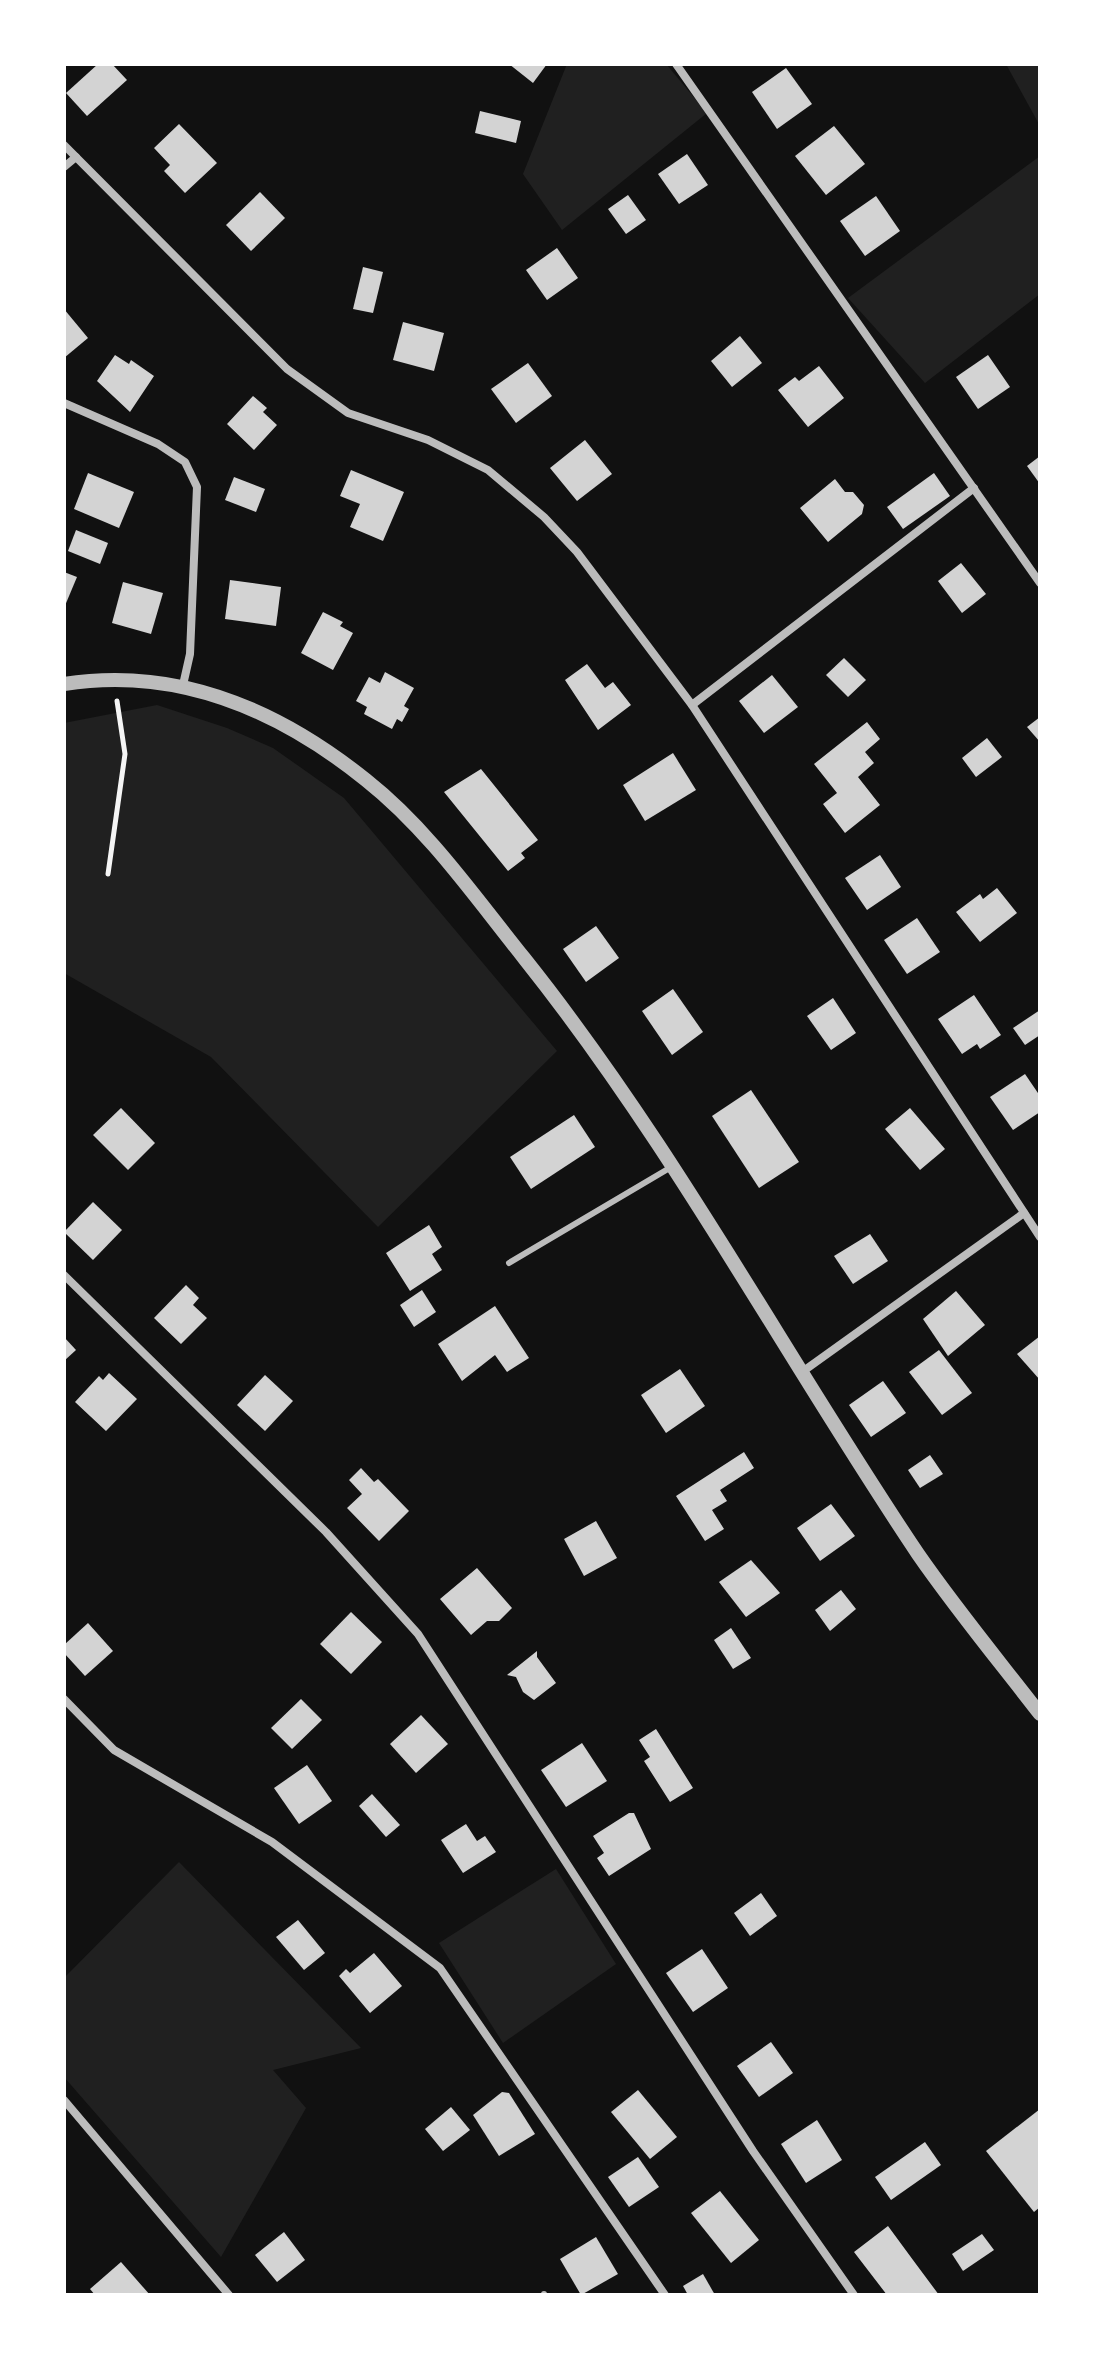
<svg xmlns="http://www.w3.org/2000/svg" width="1104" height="2359" viewBox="0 0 1104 2359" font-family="'Playfair Display',serif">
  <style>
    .green { fill: #202020 }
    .building { fill: #d3d3d3 }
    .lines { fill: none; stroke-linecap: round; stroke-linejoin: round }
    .path { stroke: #f5f5f5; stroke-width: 5 }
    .service { stroke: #bcbcbc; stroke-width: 6 }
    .minor { stroke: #bcbcbc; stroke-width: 8 }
    .tertiary { stroke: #bcbcbc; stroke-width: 14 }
  </style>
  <rect width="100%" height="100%" fill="#111"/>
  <!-- green -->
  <g class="green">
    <polygon points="567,64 666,64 707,113 562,230 523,174"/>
    <polygon points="1006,64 1040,64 1040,126"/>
    <polygon points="1040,156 1040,294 925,383 848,298"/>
    <polygon points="157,705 227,728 273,748 344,798 557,1051 378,1227 211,1057 64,973 64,723"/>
    <polygon points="179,1862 361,2048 273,2070 306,2108 221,2257 64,2077 64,1978"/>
    <polygon points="556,1869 616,1964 503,2043 439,1943"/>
  </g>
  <!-- building -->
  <g class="building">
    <polygon points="98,64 112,64 127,80 87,116 66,93"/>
    <polygon points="509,64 547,64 533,83"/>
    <polygon points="786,68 812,104 777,129 752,92"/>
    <polygon points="480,111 521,121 516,143 475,133"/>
    <polygon points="179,124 217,163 185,193 164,171 170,165 154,148"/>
    <polygon points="834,126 865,164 826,195 795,156"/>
    <polygon points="687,154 708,185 679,204 658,174"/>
    <polygon points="260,192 285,218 251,251 226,225"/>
    <polygon points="628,195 646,220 626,234 608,209"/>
    <polygon points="876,196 900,231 865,256 840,221"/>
    <polygon points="557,248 578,278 547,300 526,270"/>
    <polygon points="363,267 383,272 373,313 353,309"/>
    <polygon points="64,309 88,338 64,358"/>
    <polygon points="403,322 444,333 434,371 393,360"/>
    <polygon points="740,336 762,363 732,387 711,361"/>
    <polygon points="115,355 129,364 131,360 154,376 130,412 97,381"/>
    <polygon points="988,355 1010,387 978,409 956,377"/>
    <polygon points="528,363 552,396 516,423 491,389"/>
    <polygon points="819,366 844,398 808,427 778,390 795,377 799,381"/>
    <polygon points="253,396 267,408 263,412 277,425 254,450 227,424"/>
    <polygon points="585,440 612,474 577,501 550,468"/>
    <polygon points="1040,456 1040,484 1027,466"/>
    <polygon points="351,470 404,492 383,541 350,527 360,504 340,496"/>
    <polygon points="88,473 134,492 119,528 74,509"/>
    <polygon points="934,473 950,496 903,529 887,507"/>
    <polygon points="234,477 265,489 256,512 225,500"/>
    <polygon points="835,479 845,492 853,492 864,505 862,514 828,542 800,508"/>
    <polygon points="76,530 108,543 100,564 68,551"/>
    <polygon points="961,563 986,594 962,613 938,581"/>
    <polygon points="64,572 77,577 64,608"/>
    <polygon points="230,580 281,587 276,626 225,619"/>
    <polygon points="123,582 163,593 151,634 112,623"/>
    <polygon points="323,612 343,622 340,626 353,633 333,670 301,653"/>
    <polygon points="844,658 866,680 848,697 826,675"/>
    <polygon points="587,664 605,688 613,682 631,705 598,730 565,680"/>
    <polygon points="385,672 414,688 404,706 409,709 402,722 397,719 392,729 364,714 367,707 356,701 369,677 380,683"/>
    <polygon points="772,675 798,707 764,733 739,701"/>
    <polygon points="1040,717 1040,742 1027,727"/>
    <polygon points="867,722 880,739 865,752 874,763 858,777 880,805 845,833 823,804 837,793 814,764"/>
    <polygon points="987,738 1002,757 976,777 962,758"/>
    <polygon points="673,753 696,790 645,821 623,785"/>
    <polygon points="481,769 538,840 521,853 525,858 508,871 444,792"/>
    <polygon points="880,855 901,887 867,910 845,878"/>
    <polygon points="997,888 1017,913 980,942 956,912 980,894 983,899"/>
    <polygon points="917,918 940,952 907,974 884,940"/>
    <polygon points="596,926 619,958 586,982 563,949"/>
    <polygon points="673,989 703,1032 672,1055 642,1011"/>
    <polygon points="974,995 1001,1035 980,1049 977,1044 962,1054 938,1019"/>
    <polygon points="833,998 856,1033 831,1050 807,1016"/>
    <polygon points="1040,1010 1040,1035 1025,1045 1013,1028"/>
    <polygon points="1025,1074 1040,1096 1040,1112 1013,1130 990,1097"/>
    <polygon points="751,1090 799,1162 759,1188 712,1116"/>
    <polygon points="121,1108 155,1143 128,1170 93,1135"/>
    <polygon points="910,1108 945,1149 920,1170 885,1129"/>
    <polygon points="574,1115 595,1147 531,1189 510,1157"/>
    <polygon points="93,1202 122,1230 93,1260 64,1232"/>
    <polygon points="429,1225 442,1247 432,1254 442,1270 410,1291 386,1253"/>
    <polygon points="870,1234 888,1261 853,1284 834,1256"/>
    <polygon points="186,1285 199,1298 193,1305 207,1318 181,1344 154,1318"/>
    <polygon points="422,1290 436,1312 414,1327 400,1305"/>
    <polygon points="956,1291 985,1325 948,1356 923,1319"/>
    <polygon points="495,1306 529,1358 507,1372 495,1355 462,1381 438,1344"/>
    <polygon points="1040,1336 1040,1380 1017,1354"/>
    <polygon points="64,1337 76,1350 64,1361"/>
    <polygon points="939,1350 972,1393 942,1415 909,1372"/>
    <polygon points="680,1369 705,1406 666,1433 641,1395"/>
    <polygon points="109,1373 137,1399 106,1431 75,1402 99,1376 103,1380"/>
    <polygon points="265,1375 293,1401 265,1431 237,1405"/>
    <polygon points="883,1381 906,1413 871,1437 849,1405"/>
    <polygon points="744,1452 754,1468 720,1490 727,1501 712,1510 724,1529 705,1541 676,1496"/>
    <polygon points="930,1455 943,1474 920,1488 908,1470"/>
    <polygon points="361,1468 374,1482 378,1479 409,1511 379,1541 347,1508 362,1494 349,1480"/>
    <polygon points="831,1504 855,1536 820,1561 797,1528"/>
    <polygon points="596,1521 617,1558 584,1576 564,1539"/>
    <polygon points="751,1560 780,1593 746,1617 719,1582"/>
    <polygon points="477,1568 512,1608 499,1621 487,1621 471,1635 440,1599"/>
    <polygon points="841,1590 856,1609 830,1631 815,1610"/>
    <polygon points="351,1612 382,1642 351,1674 320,1644"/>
    <polygon points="88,1623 113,1651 85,1676 64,1653 64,1645"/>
    <polygon points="731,1628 751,1658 733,1669 714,1640"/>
    <polygon points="537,1651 537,1657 556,1683 534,1700 523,1692 516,1677 507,1675"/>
    <polygon points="301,1699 322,1720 292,1749 271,1728"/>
    <polygon points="421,1715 448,1744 416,1773 390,1744"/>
    <polygon points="656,1729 693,1788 670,1802 644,1761 650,1757 639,1740"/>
    <polygon points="582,1743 607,1781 566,1807 541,1770"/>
    <polygon points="307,1765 332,1801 299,1824 274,1788"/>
    <polygon points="372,1794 400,1825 386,1837 359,1806"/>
    <polygon points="629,1813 634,1813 651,1849 609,1876 597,1858 604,1853 593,1836"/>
    <polygon points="466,1824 477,1841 485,1836 496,1852 463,1873 441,1840"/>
    <polygon points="761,1893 777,1916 750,1936 734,1913"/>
    <polygon points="298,1920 325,1953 304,1970 276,1937"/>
    <polygon points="702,1949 728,1988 693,2012 666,1973"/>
    <polygon points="374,1953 402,1986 370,2013 339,1976 346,1969 350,1973"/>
    <polygon points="771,2042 793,2073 759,2097 737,2066"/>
    <polygon points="638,2090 677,2137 650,2159 611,2112"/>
    <polygon points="502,2092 509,2093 535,2134 499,2156 473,2115"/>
    <polygon points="451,2107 470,2130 443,2151 425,2129"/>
    <polygon points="1040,2109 1040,2207 1034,2212 986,2151"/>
    <polygon points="817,2120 842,2160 806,2183 781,2144"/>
    <polygon points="925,2142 941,2165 891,2200 875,2177"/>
    <polygon points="638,2157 659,2187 629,2207 608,2177"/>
    <polygon points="720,2191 759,2240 731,2263 691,2213"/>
    <polygon points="888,2226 913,2260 939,2295 887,2295 854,2252"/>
    <polygon points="284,2232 305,2260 277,2282 255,2255"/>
    <polygon points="982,2234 994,2250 963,2271 952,2254"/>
    <polygon points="596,2237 618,2274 581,2295 560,2259"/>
    <polygon points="121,2262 150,2295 95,2295 90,2289"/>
    <polygon points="703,2274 715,2295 688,2295 683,2286"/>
  </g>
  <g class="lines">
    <!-- path -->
    <polyline class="path" points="108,874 125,754 117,701"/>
    <!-- service -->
    <g class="service">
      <polyline points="509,1263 673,1166"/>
      <polyline points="544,2294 544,2295"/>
    </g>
    <!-- minor -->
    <g class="minor">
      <polyline points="676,64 1040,583"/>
      <polyline points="64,145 287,369 348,413 428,440 488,470 544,517 577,552 692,705 1040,1237"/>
      <polyline points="64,167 76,157"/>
      <polyline points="64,403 158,444 185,462 197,487 190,654 183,685"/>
      <polyline points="692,705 974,488"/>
      <polyline points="64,1275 326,1532 418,1634 753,2151 854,2295"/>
      <polyline points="802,1372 1024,1213"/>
      <polyline points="64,1699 114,1750 272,1842 440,1968 665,2295"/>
      <polyline points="64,2100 229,2295"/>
    </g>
    <!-- tertiary -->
    <path class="tertiary" d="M64 684C177 666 279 710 366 780 428 829 475 897 524 958 673 1145 785 1356 918 1554 956 1609 999 1661 1040 1714"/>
  </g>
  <!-- border -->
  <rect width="1104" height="2359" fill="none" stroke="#ffffff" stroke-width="132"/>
</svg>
